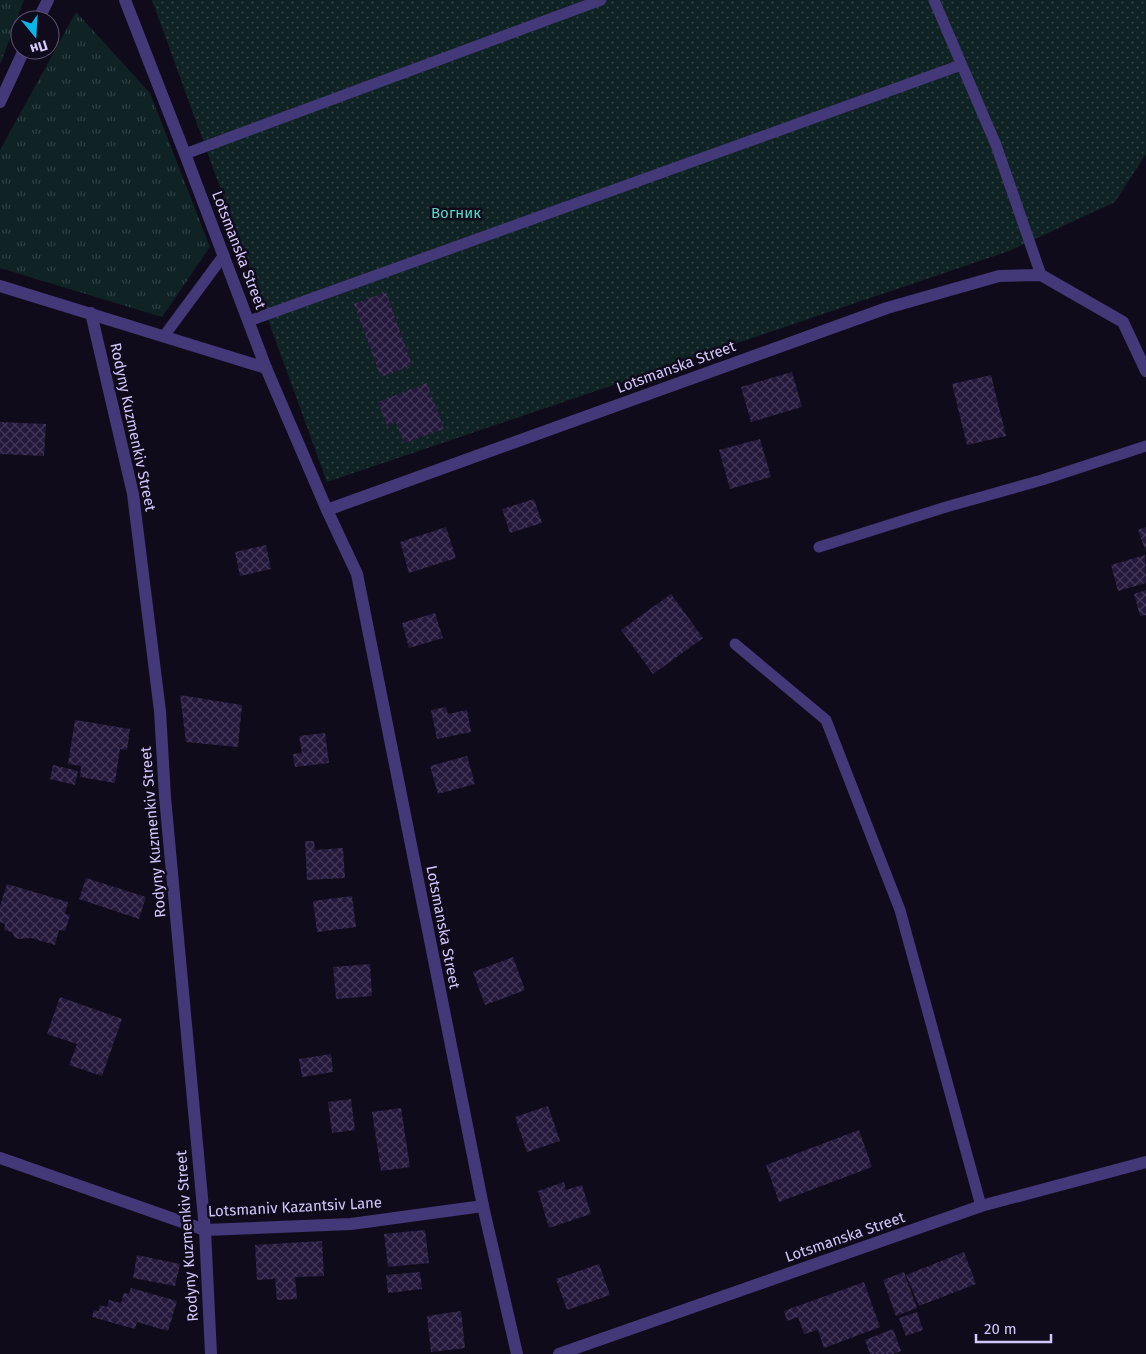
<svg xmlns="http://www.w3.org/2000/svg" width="1146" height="1354" viewBox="0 0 1146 1354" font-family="'Fira Sans',sans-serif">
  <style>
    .grass { fill: url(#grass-tufts) }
    .garden { fill: url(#garden-dots) }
    .building { fill: url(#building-cross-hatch) }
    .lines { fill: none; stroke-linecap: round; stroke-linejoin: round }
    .service { stroke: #433878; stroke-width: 11 }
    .minor { stroke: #433878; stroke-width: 12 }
    .tertiary { stroke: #433878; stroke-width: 12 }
    .labels { text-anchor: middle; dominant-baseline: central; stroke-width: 5; stroke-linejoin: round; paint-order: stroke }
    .park-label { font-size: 15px; fill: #57d9c9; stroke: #100b1b }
    .street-label { font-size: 15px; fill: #d4c7fd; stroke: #100b1b }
  </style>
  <defs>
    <pattern id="grass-tufts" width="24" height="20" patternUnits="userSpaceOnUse" patternTransform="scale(1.25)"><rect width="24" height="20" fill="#0f2224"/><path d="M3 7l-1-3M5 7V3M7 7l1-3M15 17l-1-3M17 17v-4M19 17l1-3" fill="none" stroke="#314145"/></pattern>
    <pattern id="garden-dots" width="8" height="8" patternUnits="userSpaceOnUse" patternTransform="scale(1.25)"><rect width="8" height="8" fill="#0f2224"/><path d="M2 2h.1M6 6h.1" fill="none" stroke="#314145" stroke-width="1.8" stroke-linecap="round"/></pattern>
    <pattern id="building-cross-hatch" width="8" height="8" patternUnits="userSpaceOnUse" patternTransform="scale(1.25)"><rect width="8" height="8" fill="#24183b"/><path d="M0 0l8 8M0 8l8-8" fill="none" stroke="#433858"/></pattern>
  </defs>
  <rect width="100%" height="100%" fill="#100b1b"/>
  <!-- grass -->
  <g class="grass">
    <polygon points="0,0 24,0 0,65"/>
    <polygon points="76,12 150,93 210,247 162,317 0,268 0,150"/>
  </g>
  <!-- garden -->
  <polygon class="garden" points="152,0 1146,0 1146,154 1115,202 1009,251 327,482"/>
  <!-- building -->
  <g class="building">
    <polygon points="386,292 412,365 381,377 354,304"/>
    <polygon points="792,372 802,407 751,422 741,387"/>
    <polygon points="991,375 1006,436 967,445 952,384"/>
    <polygon points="427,383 444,429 404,443 396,422 387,426 378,402"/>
    <polygon points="0,422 46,424 44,456 0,454"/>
    <polygon points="760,439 771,477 730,489 719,450"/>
    <polygon points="534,499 542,523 510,533 502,509"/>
    <polygon points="446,527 456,558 409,573 400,542"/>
    <polygon points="1146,527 1146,552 1138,530"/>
    <polygon points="266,545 271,569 240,576 235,552"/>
    <polygon points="1145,555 1146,583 1118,591 1111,565"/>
    <polygon points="1146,590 1146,615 1140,616 1134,594"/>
    <polygon points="671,594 703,638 653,674 621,630"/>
    <polygon points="435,613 443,638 409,648 402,623"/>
    <polygon points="180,695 242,705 238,747 186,742"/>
    <polygon points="446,707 448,714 467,710 471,732 437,739 431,710"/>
    <polygon points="75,720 130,729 127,750 120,749 115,783 80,777 81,766 68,764"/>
    <polygon points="325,733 329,763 295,767 293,754 302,753 299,736"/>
    <polygon points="467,756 475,784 438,794 430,766"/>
    <polygon points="53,765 78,771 75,785 50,779"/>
    <polygon points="305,841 314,841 315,850 343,848 345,878 307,880"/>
    <polygon points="86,878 146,897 139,919 79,899"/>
    <polygon points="7,884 68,902 65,914 70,915 65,931 59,930 55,945 31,938 19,939 15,938 12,932 4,930 5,924 0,922 0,906"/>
    <polygon points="352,896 356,927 317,932 313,901"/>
    <polygon points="513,957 525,990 485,1005 473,972"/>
    <polygon points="370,964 372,996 336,999 333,967"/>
    <polygon points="60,997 122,1019 102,1076 69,1065 77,1044 47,1034"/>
    <polygon points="331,1054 333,1072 302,1077 299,1059"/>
    <polygon points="351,1099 355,1130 332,1133 328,1102"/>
    <polygon points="548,1106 560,1141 527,1152 515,1117"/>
    <polygon points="401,1108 410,1167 381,1171 372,1112"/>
    <polygon points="859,1130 872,1167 779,1202 766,1165"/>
    <polygon points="564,1182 566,1190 582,1185 591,1214 549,1228 538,1191"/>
    <polygon points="425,1230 429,1263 388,1267 384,1234"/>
    <polygon points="322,1241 324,1276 295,1277 297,1299 277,1300 275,1279 257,1280 255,1245"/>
    <polygon points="964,1252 976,1284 919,1306 906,1275"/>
    <polygon points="137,1255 180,1264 175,1286 133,1278"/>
    <polygon points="599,1264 610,1295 567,1310 556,1279"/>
    <polygon points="420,1272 422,1289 388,1293 386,1275"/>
    <polygon points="904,1272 917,1308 896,1316 883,1280"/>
    <polygon points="864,1282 880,1327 824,1348 818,1330 804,1334 798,1317 787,1321 784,1311"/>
    <polygon points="131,1288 177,1301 168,1331 137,1322 135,1329 92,1317 94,1310 99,1311 100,1305 107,1307 109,1300 121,1303 124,1293 129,1294"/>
    <polygon points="461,1311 465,1348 431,1352 427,1316"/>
    <polygon points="917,1312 923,1330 906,1336 899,1318"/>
    <polygon points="893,1329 901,1351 893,1354 870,1354 865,1340"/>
  </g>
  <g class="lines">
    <!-- service -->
    <g class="service">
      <polyline points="934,0 996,145 1041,275"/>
      <polyline points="185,154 601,0"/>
      <polyline points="249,321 961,65"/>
      <polyline points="164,336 224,255"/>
      <polyline points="819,547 946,507 1042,480 1146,446"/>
      <polyline points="735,644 826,720 900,910 981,1206"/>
    </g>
    <!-- minor -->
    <g class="minor">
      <polyline points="125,0 185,154 266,368"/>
      <polyline points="38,20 48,0"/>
      <polyline points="0,102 24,50"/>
      <polyline points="0,286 266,368"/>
      <polyline points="91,313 133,494 160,711 165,797 205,1230 211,1354"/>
      <polyline points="327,510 887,308 999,276 1041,275 1123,322 1146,371"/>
      <polyline points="0,1158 205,1230 351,1224 483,1206"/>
      <polyline points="559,1354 981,1206 1146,1162"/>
    </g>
    <!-- tertiary -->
    <polyline class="tertiary" points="266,368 327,510 357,574 483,1206 517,1354"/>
  </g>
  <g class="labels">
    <!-- park labels -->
    <g class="park-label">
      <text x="456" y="213">Вогник</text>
    </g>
    <!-- street labels -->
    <g class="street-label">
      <text transform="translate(239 250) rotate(69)">Lotsmanska Street</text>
      <text transform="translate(676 367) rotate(-20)">Lotsmanska Street</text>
      <text transform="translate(133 427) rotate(78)">Rodyny Kuzmenkiv Street</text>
      <text transform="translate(153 832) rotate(-95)">Rodyny Kuzmenkiv Street</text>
      <text transform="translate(443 927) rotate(79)">Lotsmanska Street</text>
      <text transform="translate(295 1207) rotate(-3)">Lotsmaniv Kazantsiv Lane</text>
      <text transform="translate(187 1236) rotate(-94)">Rodyny Kuzmenkiv Street</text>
      <text transform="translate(845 1237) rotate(-19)">Lotsmanska Street</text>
    </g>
  </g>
  <!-- north arrow -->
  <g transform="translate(35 35) rotate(162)"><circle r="24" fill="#100b1b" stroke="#5e5675"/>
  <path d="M0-4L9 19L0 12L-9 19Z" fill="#08b5e8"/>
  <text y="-8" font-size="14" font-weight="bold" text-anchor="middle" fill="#d4c7fd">Пн</text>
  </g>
  <!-- scale -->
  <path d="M976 1334v8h75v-8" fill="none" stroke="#d4c7fd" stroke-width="2.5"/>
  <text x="984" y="1334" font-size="15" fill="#d4c7fd" stroke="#100b1b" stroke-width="4" paint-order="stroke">20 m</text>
</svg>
